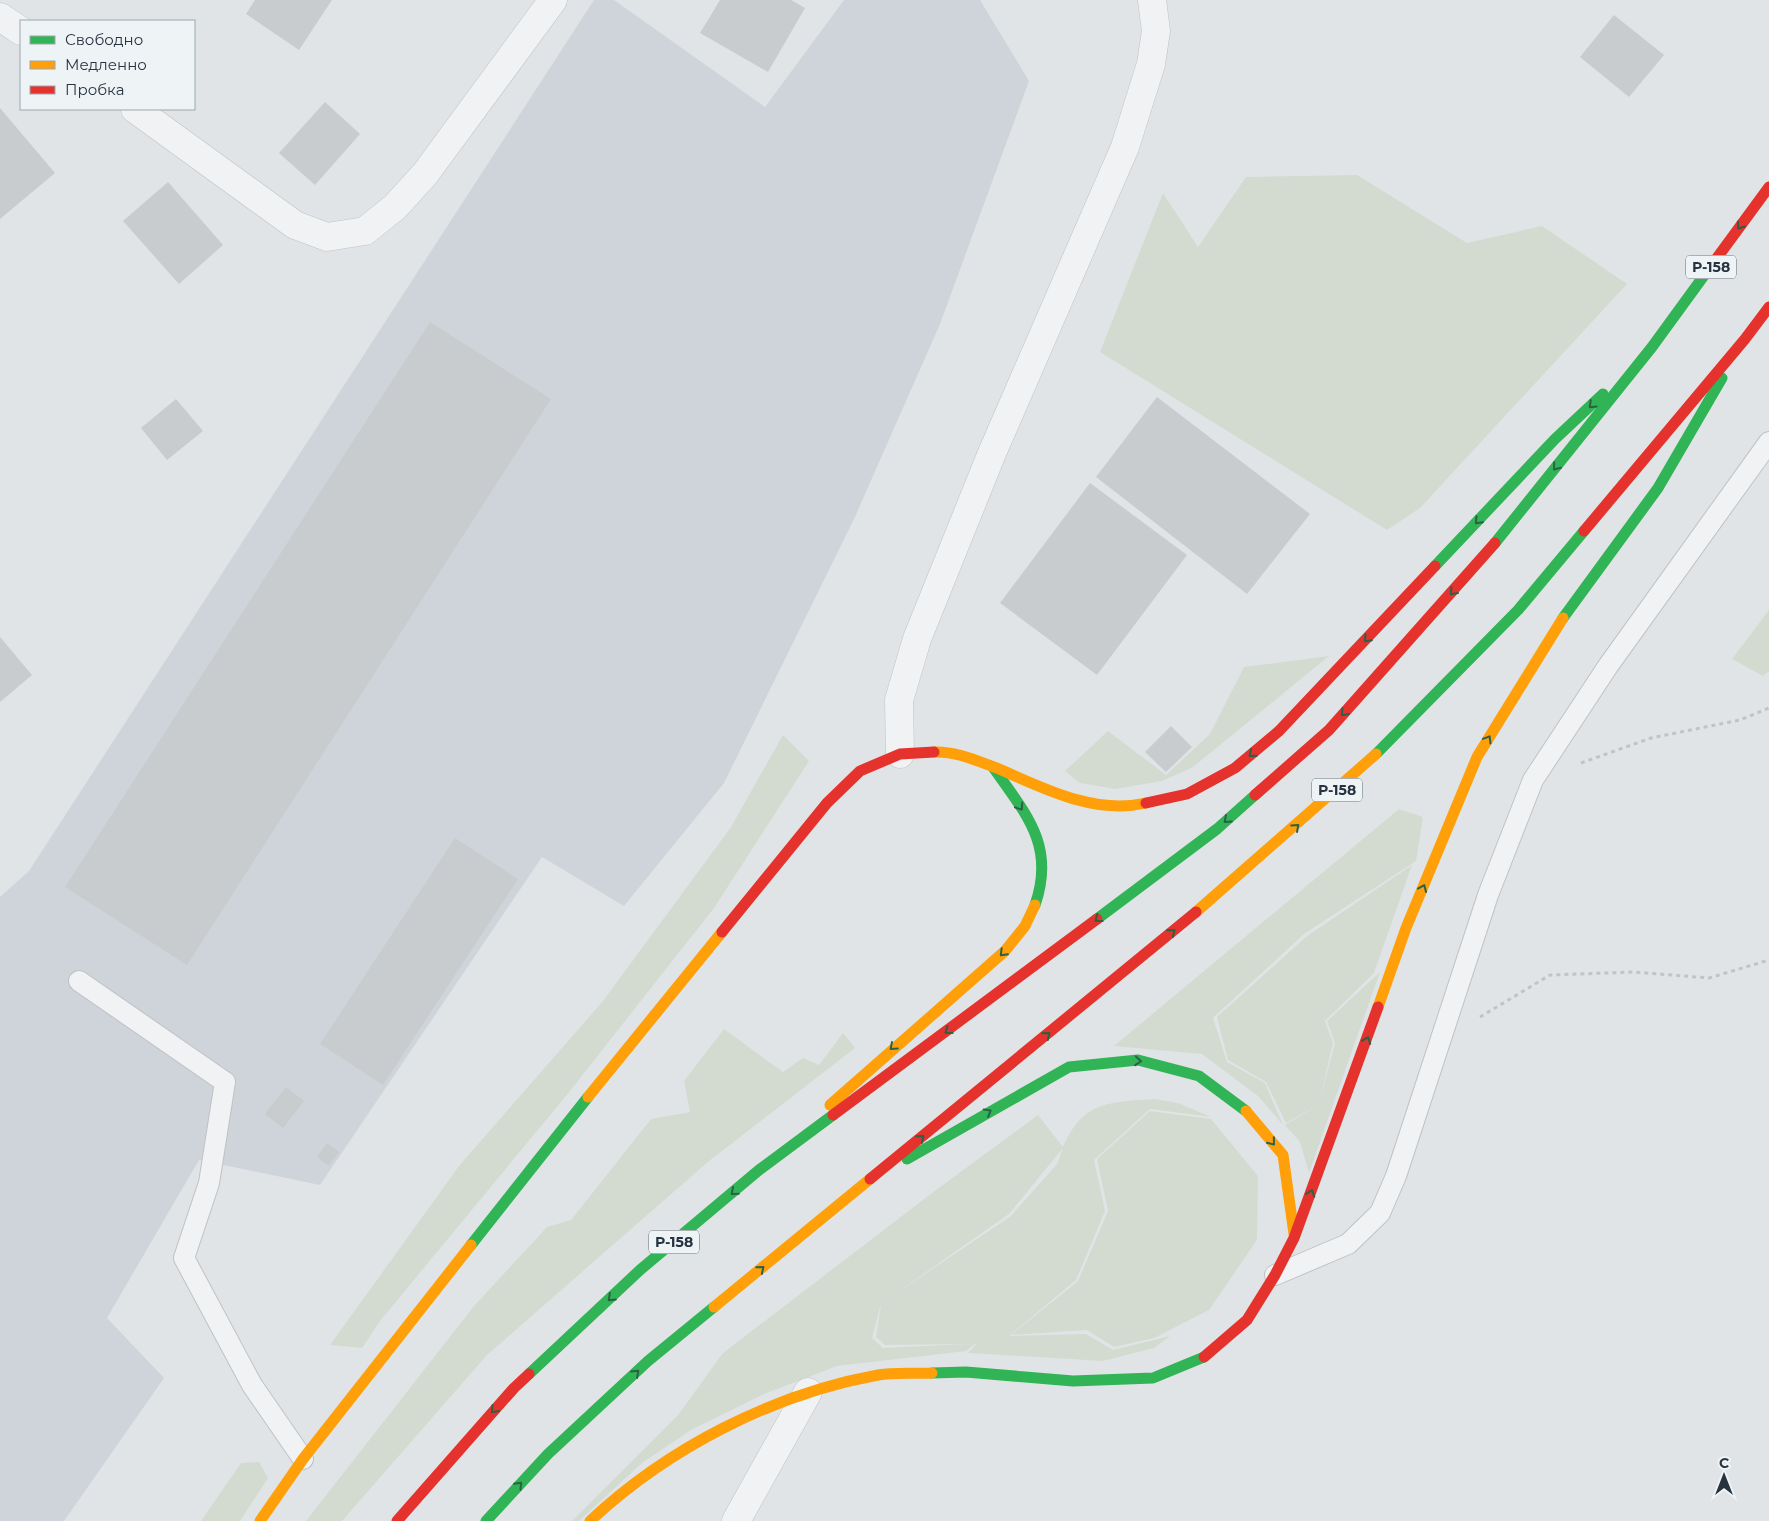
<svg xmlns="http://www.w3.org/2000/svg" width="1769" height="1521" viewBox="0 0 1769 1521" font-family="Montserrat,sans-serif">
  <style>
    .built { fill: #ced4da }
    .green { fill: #d3dbd1; fill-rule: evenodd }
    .building { fill: #c9ccce }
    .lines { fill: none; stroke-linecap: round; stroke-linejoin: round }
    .lane-casing { stroke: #bfc2c4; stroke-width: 22 }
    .street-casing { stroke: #bfc2c4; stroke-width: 29 }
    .path { stroke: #c0c4c6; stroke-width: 3; stroke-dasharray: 4 4; stroke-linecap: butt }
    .lane { stroke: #f0f2f3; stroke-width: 20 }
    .street { stroke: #f0f2f3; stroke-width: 28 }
    .fast { stroke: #30b455; stroke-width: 11 }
    .slow { stroke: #ff9f0a; stroke-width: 11 }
    .jam { stroke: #e5322d; stroke-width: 11 }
    .oneway { stroke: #2a6147 }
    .labels { text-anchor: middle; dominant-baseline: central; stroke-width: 4; stroke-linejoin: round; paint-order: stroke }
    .shield { fill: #eef3f6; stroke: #636d77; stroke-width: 1 }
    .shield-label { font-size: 14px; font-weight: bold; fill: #273440 }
  </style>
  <rect width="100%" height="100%" fill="#e1e4e6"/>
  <!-- built -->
  <polygon class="built" points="594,0 614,0 765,107 844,0 980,0 1029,81 940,324 854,519 724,783 624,906 542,857 320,1185 199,1160 107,1318 164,1378 64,1521 0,1521 0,897 29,871"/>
  <!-- green -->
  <g class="green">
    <polygon points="1357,175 1467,243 1542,226 1627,284 1420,508 1387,530 1100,352 1163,193 1198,247 1246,177"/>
    <polygon points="1769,610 1769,671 1763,676 1732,659"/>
    <polygon points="1329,656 1193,767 1162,781 1115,789 1080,783 1065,771 1108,731 1166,775 1210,734 1244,667"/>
    <polygon points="783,735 809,761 714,908 570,1091 380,1321 362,1348 330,1345 459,1166 603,1001 731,827"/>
    <polygon points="1399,809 1423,817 1416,861 1304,934 1213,1018 1227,1062 1265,1083 1283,1125 1258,1096 1202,1054 1114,1046"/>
    <polygon points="1412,865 1374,973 1325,1021 1333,1043 1320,1099 1335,1043 1327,1021 1380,972 1309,1173 1300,1142 1285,1125 1318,1105 1286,1123 1266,1082 1228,1060 1217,1017 1307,936"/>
    <polygon points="724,1029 783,1072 803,1058 819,1065 843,1033 855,1048 709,1161 487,1355 342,1521 306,1521 474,1306 547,1227 571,1220 651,1119 690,1112 684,1081"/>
    <path d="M1155 1099 1178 1103 1211 1117 1150 1109 1094 1160 1105 1211 1076 1280 1009 1336 1086 1334 1113 1350 1170 1336 1154 1348 1103 1361 968 1353 977 1343H976L966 1351 837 1366 764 1394 691 1430 642 1463 579 1521H572L678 1415 723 1353 932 1193 1038 1115 1063 1147C1083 1101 1109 1102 1155 1099ZM1063 1148 1057 1164 1011 1216 895 1294 1009 1214ZM881 1304 876 1337 885 1345 968 1344 883 1348 872 1338Z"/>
    <polygon points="1150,1111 1211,1119 1258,1176 1257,1240 1209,1310 1154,1338 1114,1347 1087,1330 1011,1335 1078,1281 1108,1211 1097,1159"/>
    <polygon points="259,1462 268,1478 240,1521 201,1521 241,1463"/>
  </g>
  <!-- building -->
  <g class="building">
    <polygon points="255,0 332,0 299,50 246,14"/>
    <polygon points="720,0 791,0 805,8 768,72 700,33"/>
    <polygon points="1614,15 1664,55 1629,97 1580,57"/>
    <polygon points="325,102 360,134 315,185 279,153"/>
    <polygon points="0,108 55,173 0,219"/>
    <polygon points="168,182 223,245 179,284 123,221"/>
    <polygon points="430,322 551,399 187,965 65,887"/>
    <polygon points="1157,397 1310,514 1247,594 1096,477"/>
    <polygon points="176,399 203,431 167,460 141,428"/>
    <polygon points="1090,483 1187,555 1097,675 1000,603"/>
    <polygon points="0,637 32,675 0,702"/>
    <polygon points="1171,726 1192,747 1166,772 1145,752"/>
    <polygon points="455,838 518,879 383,1085 320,1044"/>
    <polygon points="286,1087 304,1101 283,1128 265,1114"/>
    <polygon points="327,1143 339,1152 329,1166 317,1157"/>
  </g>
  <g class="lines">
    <!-- lane casing -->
    <g class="lane-casing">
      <g id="lane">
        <polyline points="79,981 225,1082 209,1183 184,1258 252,1385 303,1459"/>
        <polyline points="1275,1275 1348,1244 1380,1213 1396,1176 1488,895 1533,780 1608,666 1769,442"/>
      </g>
    </g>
    <!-- street casing -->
    <g class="street-casing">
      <g id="street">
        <polyline points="0,17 21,31"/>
        <polyline points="135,109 295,225 327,237 365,231 395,207 425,174 553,0"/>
        <polyline points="900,754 899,700 917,639 992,453 1125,147 1151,64 1156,31 1152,0"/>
        <polyline points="736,1521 808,1392"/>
      </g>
    </g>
    <!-- path -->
    <g class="path">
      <polyline points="1581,763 1651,738 1740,720 1769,708"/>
      <polyline points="1480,1017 1550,975 1634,972 1709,978 1769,960"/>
    </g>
    <!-- lane -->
    <use href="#lane" class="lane"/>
    <!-- street -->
    <use href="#street" class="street"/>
    <!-- fast -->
    <g class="fast">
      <polyline points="1495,543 1652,347 1711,266"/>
      <polyline points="1435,566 1555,439 1603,394"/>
      <polyline points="1563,618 1658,488 1722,378"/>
      <polyline points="1376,754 1518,610 1584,531"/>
      <path d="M993 767C1025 813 1056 845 1035 905"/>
      <polyline points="1097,919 1217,829 1255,795"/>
      <polyline points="907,1159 1069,1067 1138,1060 1199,1076 1246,1111"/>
      <polyline points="471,1245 588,1097"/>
      <polyline points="932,1373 966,1372 1073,1381 1153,1378 1204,1357"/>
      <polyline points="529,1374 640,1270 759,1170 833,1115"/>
      <polyline points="486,1521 548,1454 648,1361 714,1307"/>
    </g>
    <!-- slow -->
    <g class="slow">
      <path d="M934 752C956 751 977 761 997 768 1043 788 1094 815 1146 803"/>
      <polyline points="1196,912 1376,754"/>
      <polyline points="1378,1007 1406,928 1477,757 1563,618"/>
      <polyline points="588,1097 722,932"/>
      <polyline points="830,1105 1005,951 1025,926 1035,905"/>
      <polyline points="1246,1111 1283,1155 1294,1234"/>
      <polyline points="714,1307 870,1179"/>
      <polyline points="260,1521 303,1459 471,1245"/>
      <path d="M590 1521C668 1448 773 1394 878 1375 895 1372 914 1374 932 1373"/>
    </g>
    <!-- jam -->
    <g class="jam">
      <polyline points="1711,266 1769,187"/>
      <polyline points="1584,531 1745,339 1769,307"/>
      <polyline points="1255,795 1329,730 1495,543"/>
      <polyline points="1146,803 1187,794 1235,768 1279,731 1435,566"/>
      <polyline points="722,932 827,803 860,771 900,754 934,752"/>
      <polyline points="833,1115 1097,919"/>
      <polyline points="870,1179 1196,912"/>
      <polyline points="1204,1357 1247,1320 1275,1275 1294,1238 1378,1007"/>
      <polyline points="397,1521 514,1388 529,1374"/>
    </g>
  </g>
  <!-- one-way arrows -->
  <defs><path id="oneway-chevron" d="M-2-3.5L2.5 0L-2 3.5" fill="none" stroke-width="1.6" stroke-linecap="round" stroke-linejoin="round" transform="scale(1.25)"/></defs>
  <g class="oneway">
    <use href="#oneway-chevron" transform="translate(1740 226) rotate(126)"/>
    <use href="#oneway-chevron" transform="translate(1592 405) rotate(136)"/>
    <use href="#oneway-chevron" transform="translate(1556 467) rotate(129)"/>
    <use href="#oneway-chevron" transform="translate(1478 521) rotate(133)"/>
    <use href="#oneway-chevron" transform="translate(1453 592) rotate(132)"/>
    <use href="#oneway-chevron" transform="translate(1367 639) rotate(134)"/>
    <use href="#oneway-chevron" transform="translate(1344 713) rotate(132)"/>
    <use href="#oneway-chevron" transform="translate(1488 739) rotate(-59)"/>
    <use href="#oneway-chevron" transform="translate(1252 754) rotate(140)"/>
    <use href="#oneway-chevron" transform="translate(1020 807) rotate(56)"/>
    <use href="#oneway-chevron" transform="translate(1227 820) rotate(138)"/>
    <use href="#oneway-chevron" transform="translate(1296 827) rotate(-42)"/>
    <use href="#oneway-chevron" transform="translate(1423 888) rotate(-67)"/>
    <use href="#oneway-chevron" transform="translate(1098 919) rotate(143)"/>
    <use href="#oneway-chevron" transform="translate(1172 932) rotate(-40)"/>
    <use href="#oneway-chevron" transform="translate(1003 953) rotate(135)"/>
    <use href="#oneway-chevron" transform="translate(948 1031) rotate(144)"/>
    <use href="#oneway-chevron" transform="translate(1047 1035) rotate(-39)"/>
    <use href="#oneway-chevron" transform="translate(1367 1040) rotate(-70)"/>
    <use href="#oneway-chevron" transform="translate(893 1047) rotate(138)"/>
    <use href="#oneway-chevron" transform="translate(1138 1061) rotate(5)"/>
    <use href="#oneway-chevron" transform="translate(988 1112) rotate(-30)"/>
    <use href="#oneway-chevron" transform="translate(921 1138) rotate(-39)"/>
    <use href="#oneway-chevron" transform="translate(1272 1142) rotate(51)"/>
    <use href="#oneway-chevron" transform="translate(734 1192) rotate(140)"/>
    <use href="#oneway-chevron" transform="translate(1311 1193) rotate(-70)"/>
    <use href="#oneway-chevron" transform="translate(761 1269) rotate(-39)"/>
    <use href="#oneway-chevron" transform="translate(611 1298) rotate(137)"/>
    <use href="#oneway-chevron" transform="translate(636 1373) rotate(-43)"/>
    <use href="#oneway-chevron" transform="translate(494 1410) rotate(132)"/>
    <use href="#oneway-chevron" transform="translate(519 1485) rotate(-47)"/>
  </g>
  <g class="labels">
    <!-- shield labels -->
    <g class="shield">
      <rect x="1686" y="255.5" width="50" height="23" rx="4"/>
      <rect x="1312" y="778.5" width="50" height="23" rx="4"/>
      <rect x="649" y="1230.5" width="50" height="23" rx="4"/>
    </g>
    <g class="shield-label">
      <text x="1711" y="267">Р-158</text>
      <text x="1337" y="790">Р-158</text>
      <text x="674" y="1242">Р-158</text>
    </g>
  </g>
  <!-- legend -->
  <rect x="20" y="20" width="175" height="90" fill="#eef3f6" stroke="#9ea7ad"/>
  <rect x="30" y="36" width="25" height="8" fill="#30b455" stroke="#9ea7ad"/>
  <text x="65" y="45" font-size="15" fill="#273440">Свободно</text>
  <rect x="30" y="61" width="25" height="8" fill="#ff9f0a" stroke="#9ea7ad"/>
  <text x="65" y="70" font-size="15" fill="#273440">Медленно</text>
  <rect x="30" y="86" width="25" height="8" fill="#e5322d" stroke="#9ea7ad"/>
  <text x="65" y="95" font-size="15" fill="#273440">Пробка</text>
  <!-- north arrow -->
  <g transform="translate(1724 1476)" stroke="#eef3f6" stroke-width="4" paint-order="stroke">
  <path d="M0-4L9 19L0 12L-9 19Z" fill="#273440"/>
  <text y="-8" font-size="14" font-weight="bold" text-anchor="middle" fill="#273440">С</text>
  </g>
</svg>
